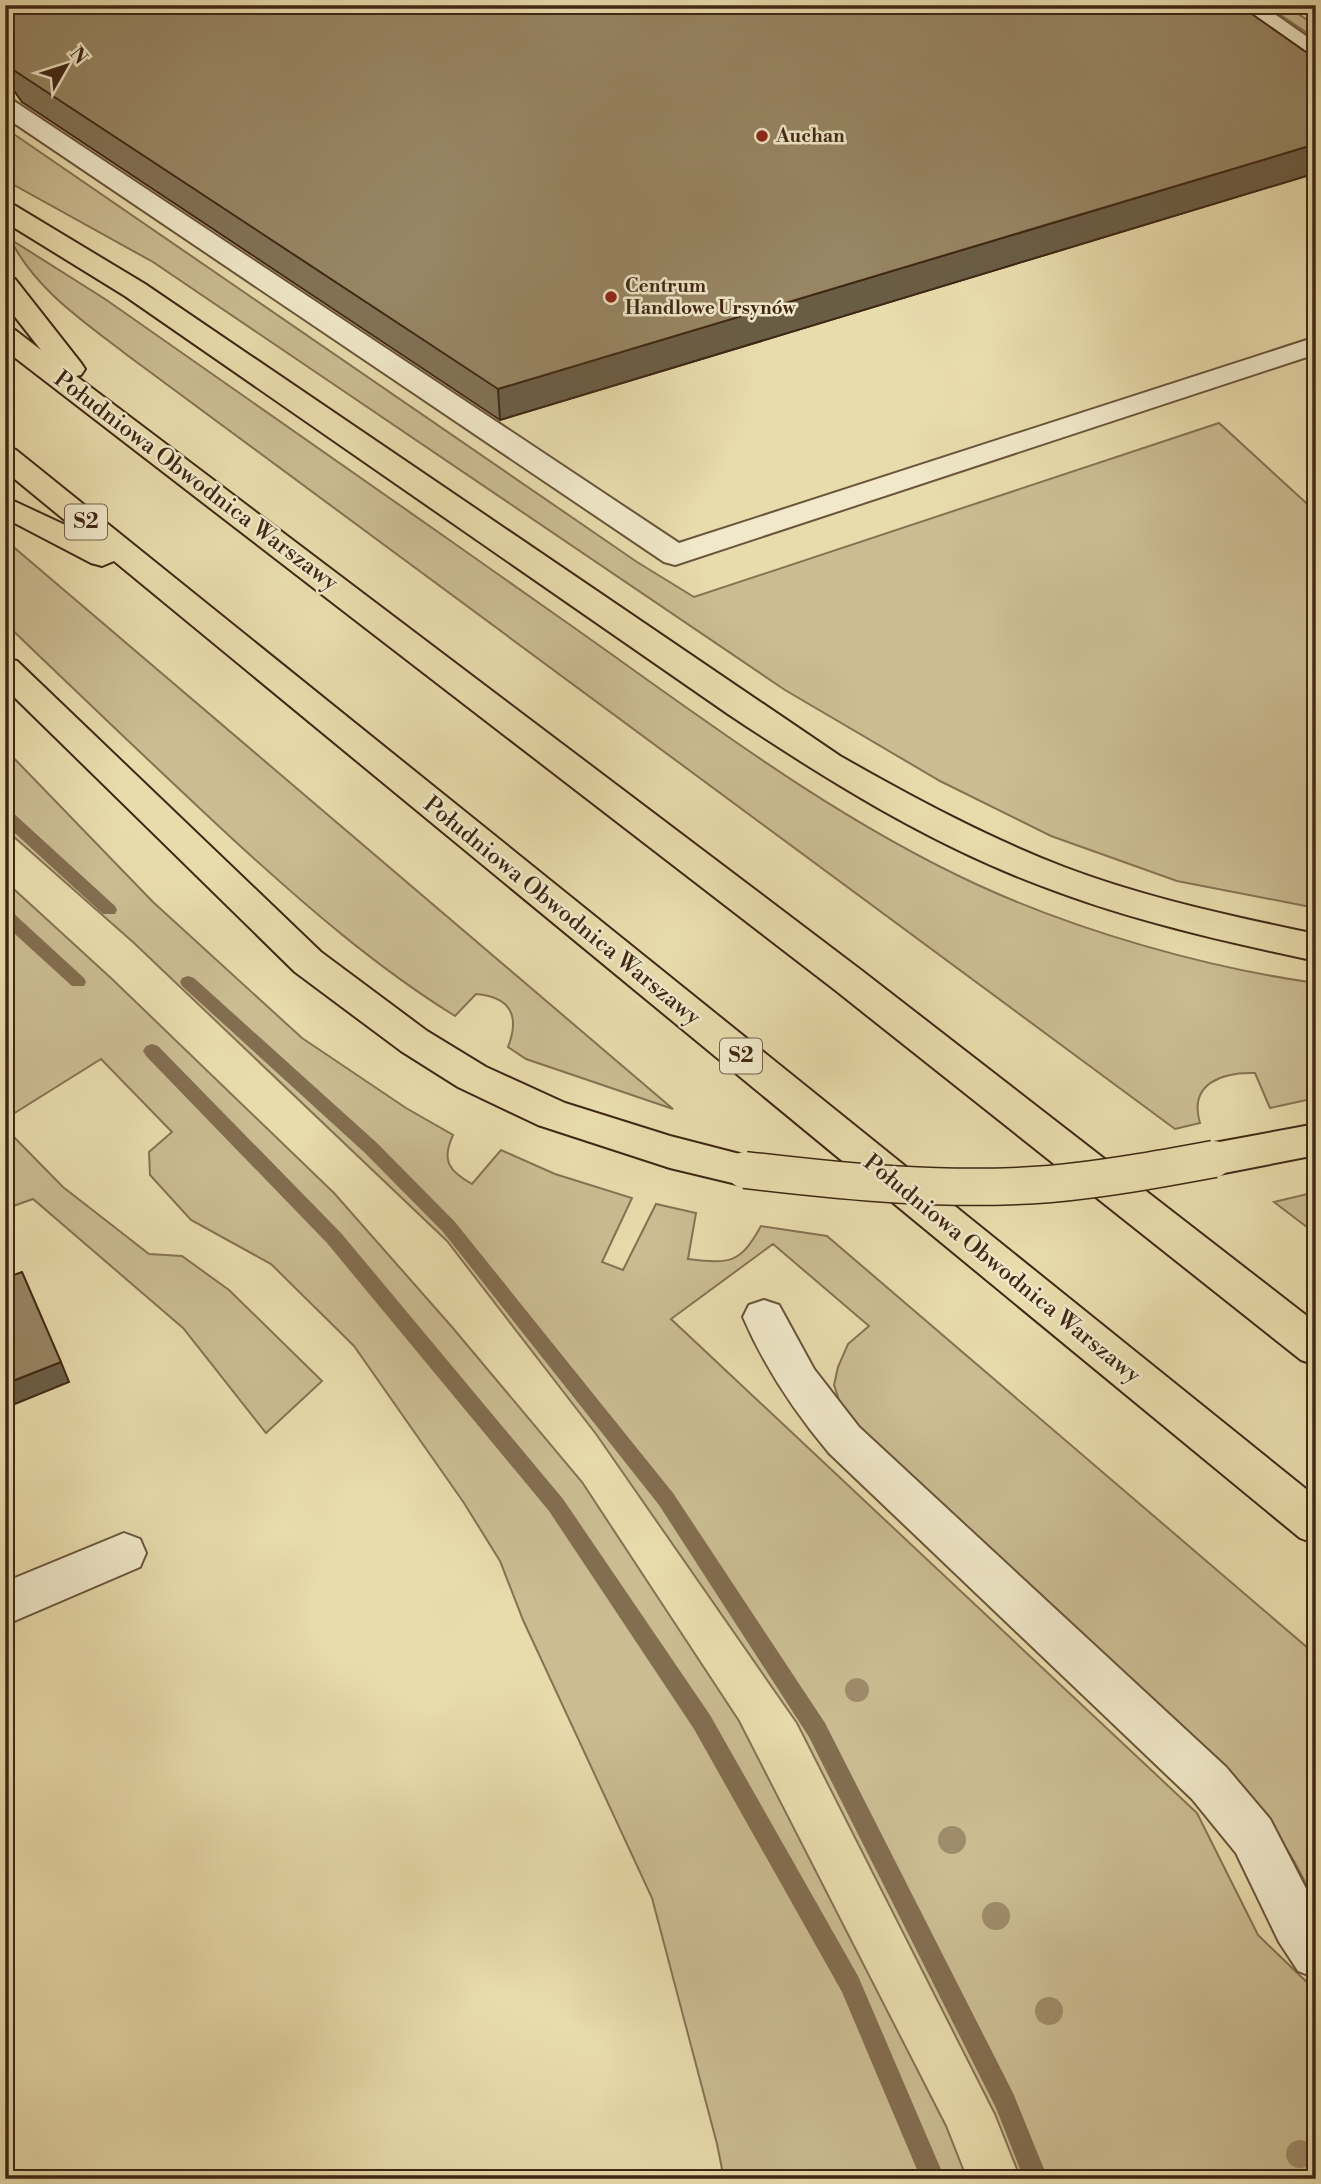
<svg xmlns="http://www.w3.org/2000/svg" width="1321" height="2184" font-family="'Libre Bodoni',serif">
  <rect width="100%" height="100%" fill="#e8dbac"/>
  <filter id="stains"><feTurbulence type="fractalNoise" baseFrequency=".00286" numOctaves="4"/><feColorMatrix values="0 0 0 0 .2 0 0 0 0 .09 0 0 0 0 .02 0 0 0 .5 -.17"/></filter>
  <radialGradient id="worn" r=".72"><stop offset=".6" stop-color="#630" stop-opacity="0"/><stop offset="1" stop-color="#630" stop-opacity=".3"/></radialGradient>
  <path fill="#cbbc92" stroke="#867253" stroke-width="2" d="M1266,5h19l31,21v13z
    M5,128l632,434 57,35 525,-174 97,89v396l-139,-27 -126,-45 -111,-55 -155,-91 -632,-428 -148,-82z
    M10,239l95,60c150,105 301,210 451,316 136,95 270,200 422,270 100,46 229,83 338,98v115l-46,10 -15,-35c-32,-1 -67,10 -55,50l-25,6 -1048,-774c-44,-34 -91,-65 -117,-116z
    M5,540l5,4 663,565 -147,-50 -18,-12c12,-31 3,-50 -32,-53l-21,22c-79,-49 -149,-110 -217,-172 -79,-73 -156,-147 -233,-221z
    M5,749l148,153 149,136 104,70 47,27c-12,26 -4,36 19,49l29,-34 54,24 77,24 -30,64 21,8 33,-66 40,9 -8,46c42,5 52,5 73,-33l66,10 489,419v248l-22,-42 -28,-45 -325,-307 -98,-97 -9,-27 4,-18 10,-23 21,-18 -96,-82 -102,75 526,494 61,122 58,56v36l-5,5 5,5v142h-295l-26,-65 -198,-391 -201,-289 -149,-193 -313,-298 -129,-114z
    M5,881l107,98 222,214 118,134 130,155 157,239 207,405 21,53h-243l-7,-35 -65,-246 -129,-278 -23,-59 -36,-58 -110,-157 -83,-82 -80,-44 -41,-45 -1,-23 23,-20 -71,-73 -96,60z
    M5,1128l58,59 86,67 33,2 47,34 93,91 -56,52 -83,-105 -150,-129 -28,10z
    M1316,1192v42l-42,-32z"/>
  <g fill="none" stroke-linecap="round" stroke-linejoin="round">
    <path fill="#836e50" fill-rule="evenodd" d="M5,810l6,1 104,95 2,4 -2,4h-12l-98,-90z
      M5,909l6,2 73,67 2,4 -2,4h-12l-67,-61z
      M188,976l6,2 183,165 78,79 218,271 152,230 188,370 35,86h-24l-28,-71 -187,-371 -150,-232 -216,-273 -78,-79 -183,-167 -2,-4 2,-4z
      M152,1044l6,2 183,187 222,266 147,216 148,261 87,203h-24l-79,-187 -148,-263 -145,-218 -222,-268 -181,-187 -3,-5 3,-5z"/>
    <g stroke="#6a543a" stroke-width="4">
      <path id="minor" d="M1234,5h28l54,38v18l-9,-2z
        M5,99l9,2 665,442 637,-206v17l-641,211 -11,-3 -659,-445z
        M764,1300l15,5 35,64 45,58 367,340 44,52 46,89v70l-18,-7 -19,-29 -43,-89 -44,-54 -363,-346c-35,-42 -64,-85 -86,-136l6,-12z
        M124,1533l16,6 6,14 -6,14 -135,58v-43z"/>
    </g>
    <g stroke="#402714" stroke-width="4">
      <path id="highway" d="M5,203l9,2 131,79 695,472c72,41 146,81 224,111 82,31 166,49 252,67v27c-94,-20 -187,-41 -277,-76 -111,-42 -212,-105 -311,-171l-603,-418 -120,-74z
        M5,277l10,2 66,84 4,6 -4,6 -5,1 785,594 455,353v42l-15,-5 -466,-370 -830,-640v-22l10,2 26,20 -36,-46z
        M5,447l11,3 1300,1047v47l-16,-6 -1186,-977 -12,5 -11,-3 -86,-45v-21l73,34 -73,-60z
        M5,658l12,3 304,291 106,79 59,36 79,36 105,33 89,23 6,11 -6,11 -14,5 -75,-18 -132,-43 -80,-38 -57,-36 -106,-79 -290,-284z
        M1316,1124v31l-102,20 -14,-5 -6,-11 6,-11 14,-5z"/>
    </g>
    <use href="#minor" fill="#f0e8c9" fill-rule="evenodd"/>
    <use href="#highway" fill="#e8dbac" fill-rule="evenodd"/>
    <g stroke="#402714" stroke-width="39" stroke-linecap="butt">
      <path id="highway-bridge" d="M745,1170c101,12 203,22 305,14 55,-5 110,-15 164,-25"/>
    </g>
    <use href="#highway-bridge" stroke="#e8dbac" stroke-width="36"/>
  </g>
  <g fill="#9f8c6a">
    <circle cx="857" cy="1690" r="12"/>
    <circle cx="952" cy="1840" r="14"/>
    <circle cx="996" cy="1916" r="14"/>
    <circle cx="1049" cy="2011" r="14"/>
    <circle cx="1300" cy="2154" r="14"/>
  </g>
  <path fill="#827255" stroke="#402714" stroke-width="2" d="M5,5l1311,54v114l-816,247 -478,-318 -17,-24z"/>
  <path fill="#6a5d45" stroke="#402714" stroke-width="2" d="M1316,144v29l-816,247 -2,-31z
    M61,1362l8,20 -64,26v-24z"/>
  <path fill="#978563" stroke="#402714" stroke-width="2" d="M5,5h1234l77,54v85l-818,245 -483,-318 -10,-13z
    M22,1272l39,90 -56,22v-106z"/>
  <g fill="#8f2418" stroke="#f0e8c9" stroke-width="2.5">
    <circle cx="762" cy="136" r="7"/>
    <circle cx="611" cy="297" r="7"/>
  </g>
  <g text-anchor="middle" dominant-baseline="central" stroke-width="5" stroke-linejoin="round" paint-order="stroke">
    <g font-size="19" font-weight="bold" fill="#402714" stroke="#f0e8c9" text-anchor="start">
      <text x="776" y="136">Auchan</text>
      <text x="625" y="286">Centrum<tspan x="625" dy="22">Handlowe Ursynów</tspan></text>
    </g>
    <g fill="#f0e8c9" stroke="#75614a" stroke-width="2">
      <rect x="65" y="504.5" width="42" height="35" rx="5"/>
      <rect x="720" y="1038.5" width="42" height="35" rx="5"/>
    </g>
    <g font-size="21" font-weight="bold" fill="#402714">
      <text x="86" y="522">S2</text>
      <text x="741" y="1056">S2</text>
    </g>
    <g font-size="23" fill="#402714" stroke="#f0e8c9">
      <text transform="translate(196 481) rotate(37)">Południowa Obwodnica Warszawy</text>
      <text transform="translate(562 911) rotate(39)">Południowa Obwodnica Warszawy</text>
      <text transform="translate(1002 1269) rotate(39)">Południowa Obwodnica Warszawy</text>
    </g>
  </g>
  <rect width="1321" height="2184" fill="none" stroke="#e8dbac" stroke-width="28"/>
  <rect x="7" y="7" width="1307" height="2170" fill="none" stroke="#402714" stroke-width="3.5"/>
  <rect x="14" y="14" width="1293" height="2156" fill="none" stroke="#402714" stroke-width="2"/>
  <g transform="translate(66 66) rotate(51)" stroke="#f0e8c9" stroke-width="5" paint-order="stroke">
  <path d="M0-5L12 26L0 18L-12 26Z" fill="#402714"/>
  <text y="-10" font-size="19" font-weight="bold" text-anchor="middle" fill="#402714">N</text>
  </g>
  <rect width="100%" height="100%" filter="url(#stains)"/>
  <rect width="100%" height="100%" fill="url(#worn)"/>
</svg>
